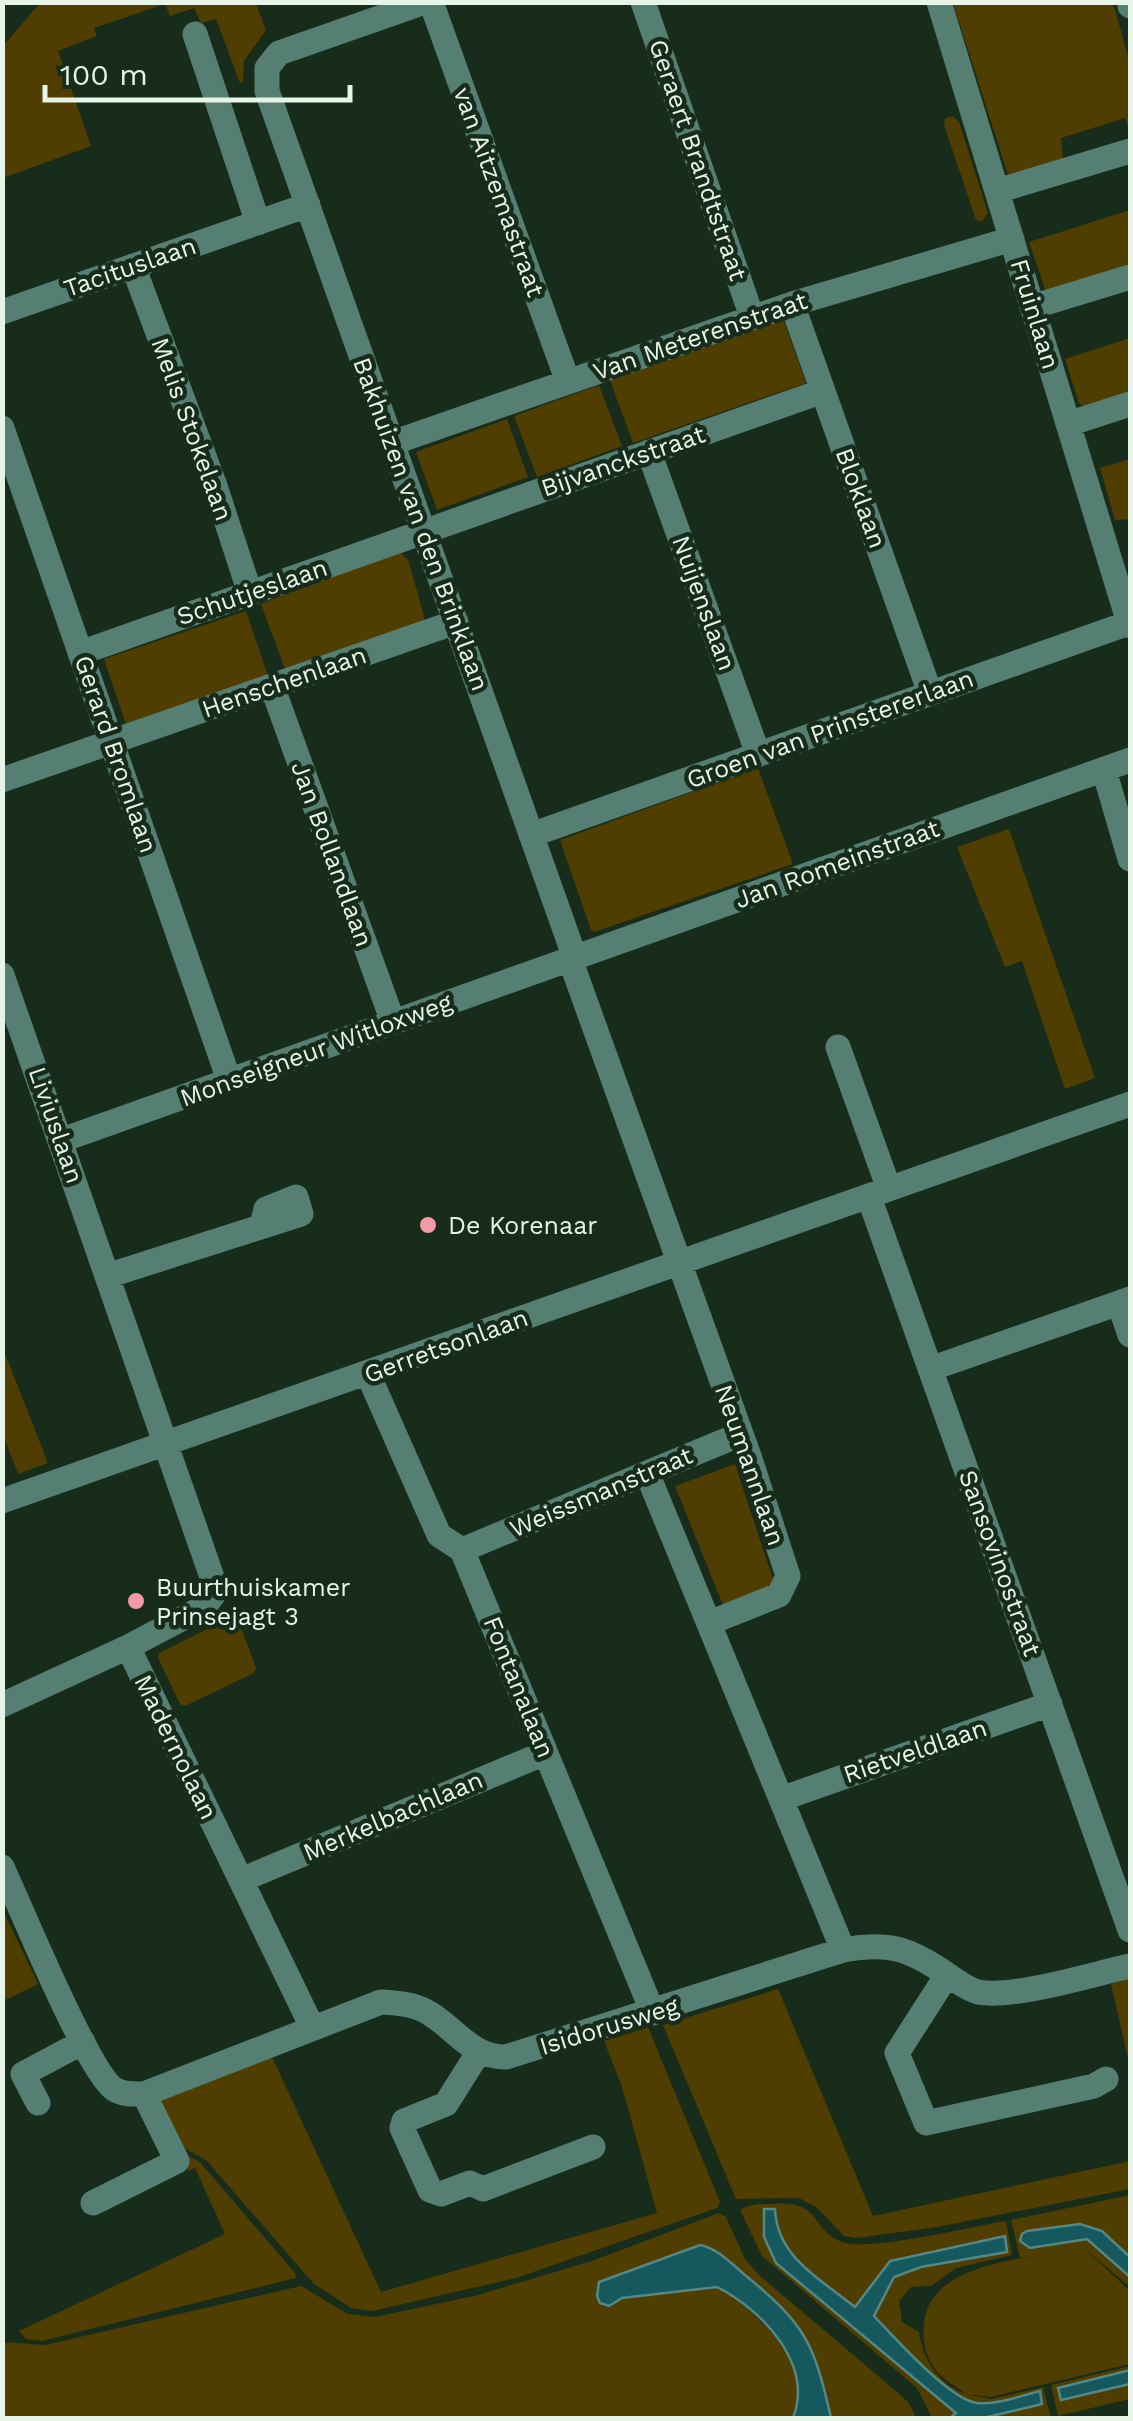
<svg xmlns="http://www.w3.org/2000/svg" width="1133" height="2421" font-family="'Work Sans',sans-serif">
  <rect width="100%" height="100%" fill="#172c1a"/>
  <path fill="#4f3e00" d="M40,3h216l10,27 -22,31 -1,21 -3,1 -24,-64 -15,4 -7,-15 -24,8 -5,-12 -71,24 3,8 -39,15 33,95 -88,32v-132z
    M953,3h160l17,60v68l-5,-13 -64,20 2,22 -54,18z
    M953,116l6,6 29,91 -6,9 -6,-2 -32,-95 1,-7z
    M1130,210v62l-82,26 -19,-56z
    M782,316l24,67 -173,60 -24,-65z
    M1130,338v58l-42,14 -9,-7 -14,-44z
    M599,385l23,61 -85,31 -23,-61z
    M507,419l21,58 -91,33 -21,-58z
    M1130,459v60l-15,1 -15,-52z
    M393,552l9,2 6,6 15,52 1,7 -6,7 -133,43 -24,-65z
    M246,611l23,68 -142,48 -23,-68z
    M758,768l35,96 -199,68 -3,-2 -31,-90z
    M1009,829l86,249 -30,11 -43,-128 -17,6 -48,-120z
    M2,1346l46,117 -30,11 -15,-39z
    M735,1464l40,121 -52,20 -48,-119z
    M231,1617h6l19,51 -2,5 -69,33 -5,-2 -22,-46 1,-5z
    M2,1908l36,76 -35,17h-1z
    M1130,1979v88l-19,-83z
    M778,1989l95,227 257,-55v28l-193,38 -80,11 -13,-2 -28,-29 -17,-9 -63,1 -73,-174z
    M648,2027l72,175 -3,6 -201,70 -144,33 -21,-3 -38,-25 -107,-123 -31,-17 -19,-44 116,-42 109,235 276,-79 -35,-126 -18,-46z
    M180,2153l19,8 96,112 1,5 -254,63 -16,-2 -7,-8 206,-97 -30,-66 -7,3z
    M1130,2195v62l-28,-26 -72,17 57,-9 43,38v10l-46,-39 46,43v73l-139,33 -25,-3 25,5 52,-12 8,31h-68l58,-14 -1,-12c-20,3 -43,13 -63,11 -27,-3 -83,-66 -103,-87l20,-39 27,-10 85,-15 -2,-15 -114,24 -36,46 -66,-55 -12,-28v39l180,151 -6,4h-18l-15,-30 -155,-132 -22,-46c9,-6 19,-6 30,-6 54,-4 38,24 72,38 27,10 131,-16 164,-21l6,34 -56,13 -25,18 -20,1 -12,14 3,21 17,10c5,30 18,50 46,62 -8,-8 -23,-14 -30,-25 -11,-16 -14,-32 -10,-52 12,-57 108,-59 156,-68l-61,9 -9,-38z
    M719,2213l7,4 19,42 14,16 138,117 11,10 8,16h-85c-19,-85 -31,-98 -98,-153l-124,12 -13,12 4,14c25,-5 95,-21 117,-16 10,2 18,12 26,18 33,28 68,66 50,113h-790l-1,-76 43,3 256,-59 47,28 27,3 99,-21 118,-35z
    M1130,2366v4l-71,18 3,12 68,-16v15l-72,17 -7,-31z"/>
  <path fill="#15595e" stroke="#548887" stroke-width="2.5" d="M764,2209h11c2,48 44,69 80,98l35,-46 115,-25 2,16 -86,15 -27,10 -20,39c20,21 76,84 103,87 19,2 44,-7 63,-12l2,13 -59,14h-33l6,-5 -180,-150 -12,-26z
    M1080,2224l22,7 28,26v20l-43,-38 -57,9 -10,-7 2,-7 5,-3z
    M700,2245c17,3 32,19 45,30 61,50 69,68 86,143h-38c21,-54 -31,-108 -76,-131l-95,11 -13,8 -9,-3 -3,-7 2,-14z
    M1130,2370v14l-69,16 -3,-12z"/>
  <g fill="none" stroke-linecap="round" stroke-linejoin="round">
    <path stroke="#567f73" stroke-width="25" d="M425,2l-146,51 -12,15v23l308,867
      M431,2l137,380
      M643,2l109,315
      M939,2l191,624
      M1130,2v4
      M195,34l63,189
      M997,191l133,-40
      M133,266l81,217 36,110
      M792,304l138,389
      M1032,307l98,-30
      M2,312l306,-107
      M1068,424l62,-20
      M2,428l227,652
      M392,443l400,-139 220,-65
      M649,452l109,302
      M80,653l743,-262
      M272,686l121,336
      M1104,770l26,89
      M2,780l454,-158
      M531,835l598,-212
      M570,959l179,497 39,120 -9,19 -70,28
      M2,975l211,605v15l-9,12 -76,40 184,380
      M838,1047l51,142
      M62,1140l1068,-380
      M869,1197l261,733
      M107,1276l194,-62 -5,-17 -30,12 -4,16
      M1119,1303l11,32
      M930,1369l200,-70
      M368,1374l71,161 23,15 191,463
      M647,1473l196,477
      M2,1501l1128,-397
      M462,1550l279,-116
      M2,1705l126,-58
      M781,1799l269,-95
      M2,1867c18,38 86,205 112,222 9,6 19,5 30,5l237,-92c17,1 34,2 48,11 28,17 42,44 77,44l337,-107c45,-8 65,-2 102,23 10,7 22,16 33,19 35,7 115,-18 152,-26
      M241,1880l304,-127
      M947,1975l-50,78 29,70 168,-37 12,-7
      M478,2053l-32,51 -42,17 -2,7 28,62 11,4 29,-11 13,6 110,-42
      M38,2103l-15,-29 60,-32
      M93,2203l84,-42 -33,-67"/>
  </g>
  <g fill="#f39aa8" stroke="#172c1a" stroke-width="4">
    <circle cx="428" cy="1225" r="10"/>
    <circle cx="136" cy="1601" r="10"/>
  </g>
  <g text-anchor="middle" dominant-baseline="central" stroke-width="9" stroke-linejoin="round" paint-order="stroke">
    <g font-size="25" fill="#e7f4e8" stroke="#172c1a">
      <text transform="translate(698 160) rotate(71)">Geraert Brandtstraat</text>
      <text transform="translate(499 192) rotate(70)">van Aitzemastraat</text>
      <text transform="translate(130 267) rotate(-19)">Tacituslaan</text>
      <text transform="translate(1035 314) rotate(73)">Fruinlaan</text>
      <text transform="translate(700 336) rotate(-19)">Van Meterenstraat</text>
      <text transform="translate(192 429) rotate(70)">Melis Stokelaan</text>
      <text transform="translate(623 461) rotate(-19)">Bijvanckstraat</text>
      <text transform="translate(861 498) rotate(70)">Bloklaan</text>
      <text transform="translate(421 524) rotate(70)">Bakhuizen van den Brinklaan</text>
      <text transform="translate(252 592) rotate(-19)">Schutjeslaan</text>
      <text transform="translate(704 603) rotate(70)">Nuijenslaan</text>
      <text transform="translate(284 682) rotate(-19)">Henschenlaan</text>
      <text transform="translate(830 729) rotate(-20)">Groen van Prinstererlaan</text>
      <text transform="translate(116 754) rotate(71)">Gerard Bromlaan</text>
      <text transform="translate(332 854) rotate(70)">Jan Bollandlaan</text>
      <text transform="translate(837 864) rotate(-20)">Jan Romeinstraat</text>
      <text transform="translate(316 1050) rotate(-20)">Monseigneur Witloxweg</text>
      <text transform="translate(56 1125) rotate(71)">Liviuslaan</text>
      <text transform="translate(446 1346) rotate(-20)">Gerretsonlaan</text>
      <text transform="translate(750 1465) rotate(71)">Neumannlaan</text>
      <text transform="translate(601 1492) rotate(-23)">Weissmanstraat</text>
      <text transform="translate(1000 1563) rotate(70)">Sansovinostraat</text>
      <text transform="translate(519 1687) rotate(68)">Fontanalaan</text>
      <text transform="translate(176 1747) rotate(64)">Madernolaan</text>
      <text transform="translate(915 1751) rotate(-19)">Rietveldlaan</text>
      <text transform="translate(393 1816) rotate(-23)">Merkelbachlaan</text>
      <text transform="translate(609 2026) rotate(-17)">Isidorusweg</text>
    </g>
    <g font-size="25" fill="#e7f4e8" stroke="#172c1a" text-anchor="start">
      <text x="448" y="1225">De Korenaar</text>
      <text x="156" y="1587">Buurthuiskamer<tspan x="156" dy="29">Prinsejagt 3</tspan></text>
    </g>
  </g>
  <rect width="1133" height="2421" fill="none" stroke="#e7f4e8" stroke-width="10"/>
  <path d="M45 85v15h305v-15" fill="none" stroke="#e7f4e8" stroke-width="5"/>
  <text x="60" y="85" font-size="30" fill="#e7f4e8" stroke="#172c1a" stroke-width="8" paint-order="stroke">100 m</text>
</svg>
